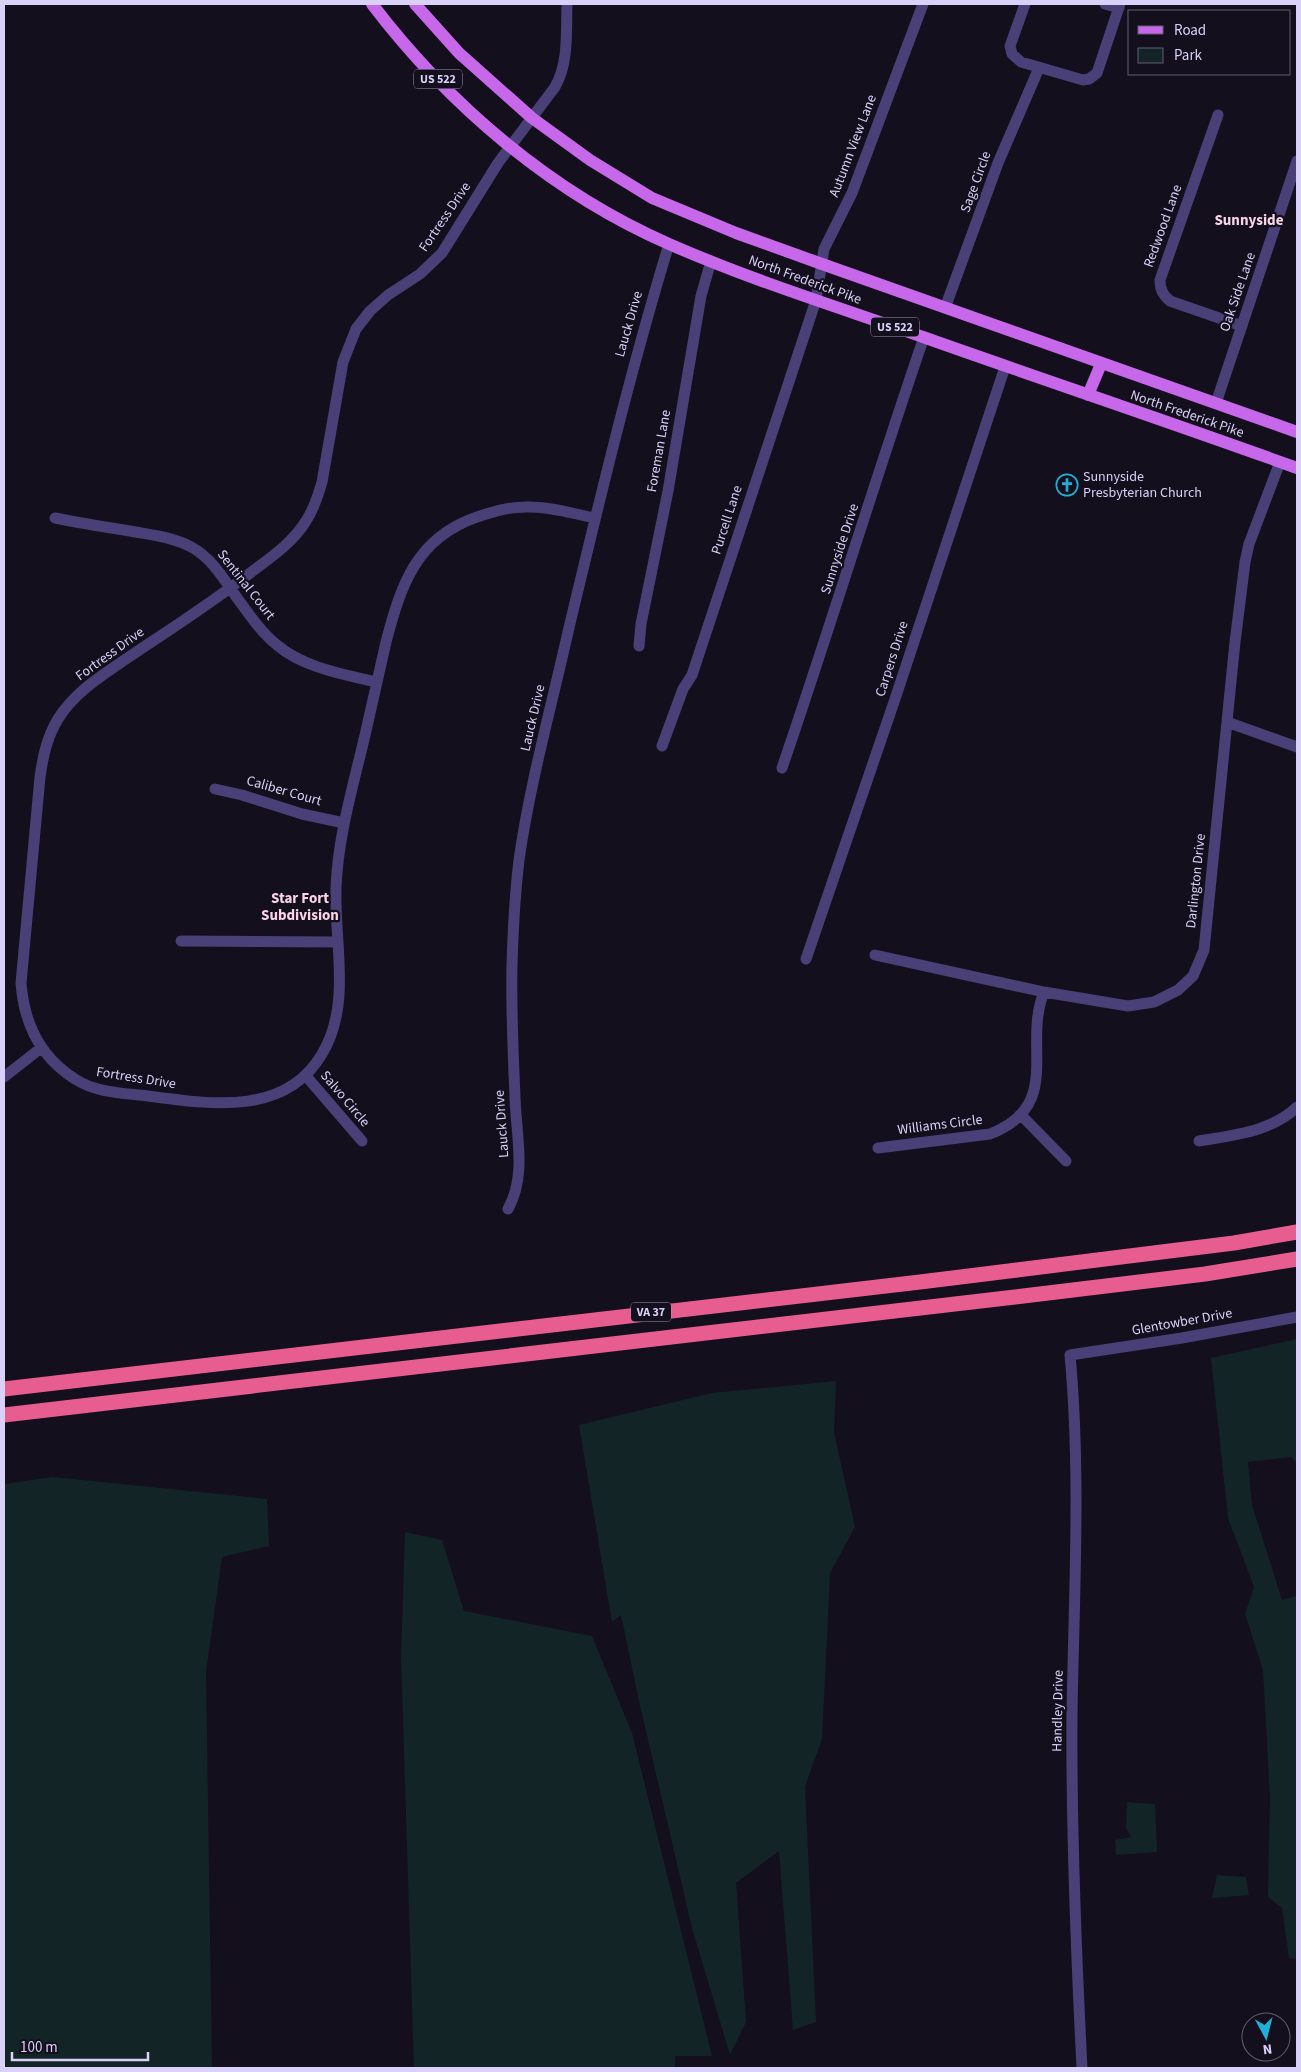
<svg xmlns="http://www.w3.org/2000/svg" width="1301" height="2072" font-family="'Source Sans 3',sans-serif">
  <rect width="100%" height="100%" fill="#130f1d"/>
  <path fill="#132426" d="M1297,1339v124l-6,-6 -43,5 4,43 30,95 15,-4v363l-8,-1 -7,-50 -14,-11 2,-99 -7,-128 -18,-56 9,-27 -26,-69 -17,-160z
    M836,1381l-2,51 21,95 -25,46 -8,166 -17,48 11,235 -23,8 -14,-179 -43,32 10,139 -16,33 -38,-127 -53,-227 -18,-86 -9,7 -33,-197 133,-32z
    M53,1477l214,22 2,47 -47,11 -16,115 6,396h-208v-584z
    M405,1532l37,8 22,71 128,25 40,97 80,323h-37v12h-261l-13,-411z
    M1127,1802l28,2 2,48 -41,3 -1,-15 16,-3 -5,-9z
    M1217,1875l29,2 3,18 -37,3z"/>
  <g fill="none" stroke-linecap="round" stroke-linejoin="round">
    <path stroke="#484076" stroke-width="11" d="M567,4c-1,27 2,59 -12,83l-57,76 -56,90 -22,21 -32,21 -18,16 -14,18 -13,33 -21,120c-4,14 -8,27 -16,39 -13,21 -33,35 -52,49 -41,32 -85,60 -128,89 -25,17 -52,34 -68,60 -11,18 -15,37 -18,58l-19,206c3,40 19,74 54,96 21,14 49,14 73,17 61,8 137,21 174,-42 30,-50 12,-111 14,-166 2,-56 20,-111 32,-166 6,-27 12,-53 18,-80 15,-57 30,-104 91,-125 18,-6 35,-11 54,-10 21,0 43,7 64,11
      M1025,4l-15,42 2,8 9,8 62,18 6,-1 8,-6 23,-69
      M1105,4l14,4
      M1218,115l-58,165c0,10 3,15 10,21l72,25
      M945,308l53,-145 41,-95
      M1216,403l81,-242
      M55,518c25,5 50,9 75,13 21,4 44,6 63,17 21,12 33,35 47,54 11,15 22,31 37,43 27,23 66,29 99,37
      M639,646l2,-22 27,-133 33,-195 10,-35
      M1227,722l70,25
      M662,746l21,-57 9,-14 124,-375 8,-51 28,-56 71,-189
      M782,768c49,-143 93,-288 142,-431
      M215,789l27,6 60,19 42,9
      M181,941l157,1
      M875,955l169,37 84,14 26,-4 24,-12 15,-14 11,-26 31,-308 10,-80 4,-18 31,-82
      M806,959l88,-257 111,-335
      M306,1076l56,65
      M4,1077l37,-29
      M1021,1115l45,46
      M1199,1141c34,-6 72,-9 98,-34
      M878,1148l112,-14c74,-29 32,-88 54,-142
      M508,1209c19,-34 8,-74 7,-112 -2,-44 -4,-89 -3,-133 1,-35 3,-70 7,-104 11,-77 32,-152 49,-228 31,-130 62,-260 101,-388
      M1082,2068c-6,-118 -11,-236 -10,-355 2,-119 9,-239 -2,-358l112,-17 115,-21"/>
    <path stroke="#c767e9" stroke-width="12" d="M372,4c77,101 180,189 297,240 82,36 169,63 254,93 124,44 250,86 374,131
      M415,4l44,49 73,65 58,42 62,38 84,35 86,31 475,168
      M1088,395l13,-31"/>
    <path stroke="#e85d90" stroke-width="15" d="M4,1389l916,-107 314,-39 63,-11
      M4,1415l1011,-118 190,-23 92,-15"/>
  </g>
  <defs>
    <g id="church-ring" transform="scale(1.125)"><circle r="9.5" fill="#130f1d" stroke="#1fb0d7" stroke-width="1.5"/><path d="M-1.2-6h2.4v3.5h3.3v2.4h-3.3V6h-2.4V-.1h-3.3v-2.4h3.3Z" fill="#1fb0d7"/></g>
  </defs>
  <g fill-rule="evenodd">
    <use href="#church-ring" x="1067" y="485"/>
  </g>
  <g text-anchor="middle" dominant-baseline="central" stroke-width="4.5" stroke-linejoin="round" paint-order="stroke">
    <g fill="#130f1d" stroke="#9e97b6" stroke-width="1">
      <rect x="414" y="69.5" width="48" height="19" rx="4"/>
      <rect x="871" y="317.5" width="48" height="19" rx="4"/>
      <rect x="631" y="1302.5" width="40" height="19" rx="4"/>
    </g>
    <g font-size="12" font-weight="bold" fill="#dad1f8">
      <text x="438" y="79">US 522</text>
      <text x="895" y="327">US 522</text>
      <text x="651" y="1312">VA 37</text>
    </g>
    <g font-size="14" fill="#dad1f8" stroke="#130f1d">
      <text transform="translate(853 146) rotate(-69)">Autumn View Lane</text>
      <text transform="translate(976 182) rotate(-70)">Sage Circle</text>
      <text transform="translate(445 217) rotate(-56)">Fortress Drive</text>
      <text transform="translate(1163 226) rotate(-70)">Redwood Lane</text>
      <text transform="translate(805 280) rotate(20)">North Frederick Pike</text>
      <text transform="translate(1238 292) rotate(-71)">Oak Side Lane</text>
      <text transform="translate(629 324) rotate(-74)">Lauck Drive</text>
      <text transform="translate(1187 414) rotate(19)">North Frederick Pike</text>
      <text transform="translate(659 451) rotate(-80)">Foreman Lane</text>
      <text transform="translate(727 520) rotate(-72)">Purcell Lane</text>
      <text transform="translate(840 549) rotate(-72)">Sunnyside Drive</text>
      <text transform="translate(246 585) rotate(52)">Sentinal Court</text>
      <text transform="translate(110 654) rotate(-36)">Fortress Drive</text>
      <text transform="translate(892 659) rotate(-72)">Carpers Drive</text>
      <text transform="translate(533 718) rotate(-77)">Lauck Drive</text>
      <text transform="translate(284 791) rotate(16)">Caliber Court</text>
      <text transform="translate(1196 881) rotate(-84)">Darlington Drive</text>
      <text transform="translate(136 1078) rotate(9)">Fortress Drive</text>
      <text transform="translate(345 1099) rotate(50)">Salvo Circle</text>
      <text transform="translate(502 1124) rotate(-94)">Lauck Drive</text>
      <text transform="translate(940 1125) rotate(-7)">Williams Circle</text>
      <text transform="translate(1182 1322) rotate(-10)">Glentowber Drive</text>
      <text transform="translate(1058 1711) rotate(-89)">Handley Drive</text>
    </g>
    <g font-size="14" fill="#dad1f8" stroke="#130f1d" text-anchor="start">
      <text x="1083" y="477">Sunnyside<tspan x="1083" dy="16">Presbyterian Church</tspan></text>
    </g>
    <g font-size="15" font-weight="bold" fill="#f9d3e7" stroke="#130f1d">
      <text x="1249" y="220">Sunnyside</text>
      <text x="300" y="898">Star Fort<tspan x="300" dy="17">Subdivision</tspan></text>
    </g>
  </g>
  <rect width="1301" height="2072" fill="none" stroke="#dad1f8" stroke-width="10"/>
  <rect x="1128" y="10" width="162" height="65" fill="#130f1d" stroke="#635d75"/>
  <rect x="1138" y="26" width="25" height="8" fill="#c767e9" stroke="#635d75"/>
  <text x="1174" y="35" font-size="15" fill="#dad1f8">Road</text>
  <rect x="1138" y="48" width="25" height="15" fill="#132426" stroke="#635d75"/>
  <text x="1174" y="60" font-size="15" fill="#dad1f8">Park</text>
  <g transform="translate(1266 2037) rotate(173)"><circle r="24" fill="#130f1d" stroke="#635d75"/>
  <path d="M0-4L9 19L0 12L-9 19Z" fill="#1fb0d7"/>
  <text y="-8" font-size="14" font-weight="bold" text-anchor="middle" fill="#dad1f8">N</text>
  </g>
  <path d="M12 2052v8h136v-8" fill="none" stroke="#dad1f8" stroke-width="2.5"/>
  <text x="20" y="2052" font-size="15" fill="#dad1f8" stroke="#130f1d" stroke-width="4" paint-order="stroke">100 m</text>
</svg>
